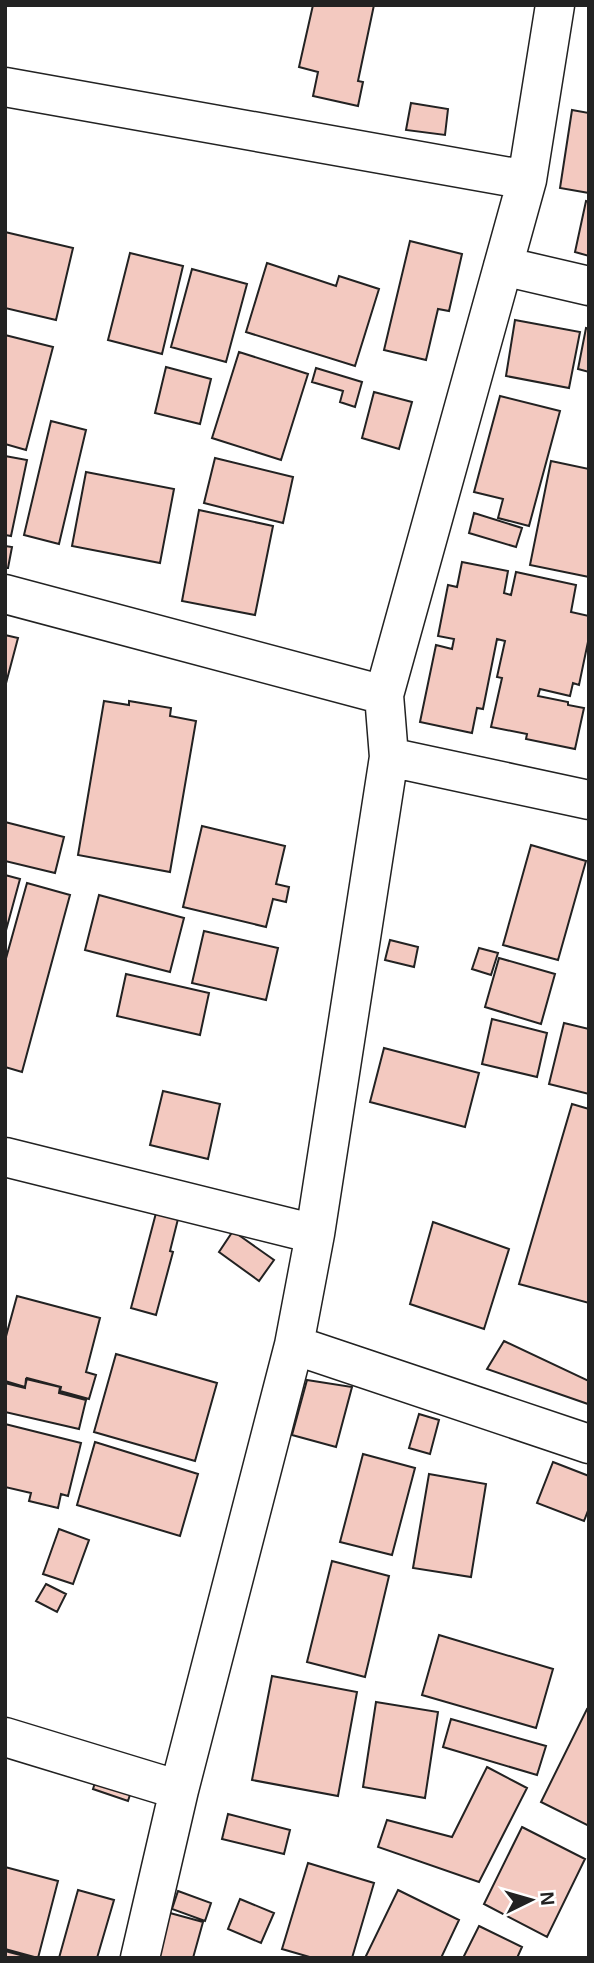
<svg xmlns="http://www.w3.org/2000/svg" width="594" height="1963" font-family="Arial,sans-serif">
  <rect width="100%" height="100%" fill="#fff"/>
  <path fill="#f3c9c0" stroke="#222" stroke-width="2" d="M313,5h61l-16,76 5,1 -5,24 -45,-10 5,-24 -19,-5z
    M411,103l37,6 -3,26 -39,-5z
    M572,110l17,3v80l-29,-5z
    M586,201l3,1v54l-14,-4z
    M5,232l68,16 -17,72 -51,-12z
    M410,241l52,13 -13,57 -11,-2 -12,51 -42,-10z
    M130,253l53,13 -21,88 -54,-14z
    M267,263l69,23 3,-10 40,13 -24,77 -109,-34z
    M192,269l55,15 -21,78 -55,-15z
    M515,320l65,12 -11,56 -63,-12z
    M586,328l3,1v43l-11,-3z
    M5,335l48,12 -27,103 -21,-6z
    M239,352l69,22 -27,86 -69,-22z
    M166,367l45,12 -11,45 -45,-11z
    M316,368l46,14 -7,25 -15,-5 3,-11 -31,-9z
    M374,392l38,10 -13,47 -37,-11z
    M500,396l60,15 -31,115 -31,-8 5,-19 -29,-7z
    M51,421l35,9 -27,114 -35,-9z
    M5,456l22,4 -16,76 -6,-1z
    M215,458l78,19 -10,46 -79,-20z
    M551,461l38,8v108l-59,-12z
    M86,472l88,17 -14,74 -88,-17z
    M199,510l74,16 -18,89 -73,-14z
    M474,513l48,15 -6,19 -47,-14z
    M5,546l7,1 -4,21h-3z
    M462,562l46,9 -4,22 7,2 5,-23 60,13 -5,27 18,4v21l-10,48 -6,-2 -3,13 -30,-7 -2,7 30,6v3l16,3 -9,41 -49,-10 1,-5 -36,-7 11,-49 -5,-1 8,-36 -8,-2 -14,70 -6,-1 -5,25 -52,-11 16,-77 16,4 2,-10 -16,-3 10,-51 9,2z
    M5,635l13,3 -13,49z
    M104,701l25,4v-4l42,7 -1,8 26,5 -26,151 -92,-17z
    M5,822l59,15 -9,36 -50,-12z
    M202,826l83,20 -9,38 13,3 -3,15 -13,-3 -7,28 -83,-20z
    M531,845l55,16 -28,99 -55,-15z
    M5,875l15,4 -15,55z
    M27,883l43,12 -48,177 -17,-5v-105z
    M99,895l85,23 -14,54 -85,-22z
    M204,931l74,17 -12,52 -74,-17z
    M390,940l28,7 -4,20 -29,-7z
    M479,948l19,5 -7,22 -19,-6z
    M499,958l56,16 -14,50 -56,-17z
    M126,974l83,19 -9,42 -83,-19z
    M492,1019l55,14 -10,44 -55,-13z
    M564,1023l25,6v65l-40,-10z
    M384,1048l95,25 -14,54 -95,-25z
    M163,1091l57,13 -12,55 -58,-14z
    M572,1104l17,5v194l-70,-19z
    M156,1213l22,6 -8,32 3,1 -17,63 -25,-7z
    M433,1222l76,27 -25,80 -74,-25z
    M233,1231l41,29 -15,21 -40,-29z
    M17,1296l83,22 -14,54 10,3 -7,24 -29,-8 1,-4 -34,-9 -2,9 -20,-6v-41z
    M504,1341l85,40 -1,23 -101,-35z
    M116,1354l101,29 -22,78 -101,-29z
    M26,1379l34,8 -1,6 27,7 -7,29 -74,-17v-29l20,5z
    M307,1380l45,7 -16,60 -44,-12z
    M419,1414l20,6 -9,34 -21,-6z
    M5,1424l76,19 -13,53 -7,-2 -3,14 -29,-7 2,-8 -26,-6z
    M95,1442l103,32 -18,62 -103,-31z
    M363,1454l52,14 -23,87 -52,-13z
    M553,1462l36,14v32l-5,13 -47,-18z
    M429,1474l57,10 -15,93 -58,-9z
    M59,1529l30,11 -16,44 -30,-10z
    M332,1561l57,15 -24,101 -58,-15z
    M46,1584l20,10 -9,18 -21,-11z
    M439,1635l114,34 -17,59 -114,-33z
    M272,1676l85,16 -19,104 -86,-16z
    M376,1702l62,10 -13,86 -62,-11z
    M587,1709l2,1v116l-48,-24z
    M451,1719l95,27 -9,29 -94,-28z
    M100,1767l35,12 -7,22 -35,-12z
    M487,1767l40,21 -48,94 -101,-35 9,-27 65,17z
    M228,1814l62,16 -6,24 -62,-15z
    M522,1827l63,32 -38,78 -63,-33z
    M308,1863l66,20 -22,75h-39l-31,-9z
    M5,1867l53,14 -20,77 -33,-9z
    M78,1890l36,10 -17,58h-38z
    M398,1890l61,30 -18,38h-76z
    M178,1891l33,12 -6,18 -33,-12z
    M240,1899l34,14 -13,30 -33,-14z
    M170,1913l33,9 -10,36h-36z
    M479,1926l43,21 -5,11h-54z
    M5,1951l27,7h-27z"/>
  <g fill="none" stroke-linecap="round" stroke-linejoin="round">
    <g stroke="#222" stroke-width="41">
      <path id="minor" d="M5,87l522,93
        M503,266l86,20
        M5,594l379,101
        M389,757l200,43
        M5,1157l310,77
        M294,1345l295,99
        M5,1737l174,53
        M140,1958l39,-168 115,-445 21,-111 74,-477 -5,-62 143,-515 28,-175"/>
    </g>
    <use href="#minor" stroke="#fff" stroke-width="38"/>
  </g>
  <rect width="594" height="1963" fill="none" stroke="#222222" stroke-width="14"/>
  <g transform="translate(531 1900) rotate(85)" stroke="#ffffff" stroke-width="5" paint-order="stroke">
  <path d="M0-5L12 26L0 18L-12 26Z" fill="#222222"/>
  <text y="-10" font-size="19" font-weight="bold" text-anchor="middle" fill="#222222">N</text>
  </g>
</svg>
